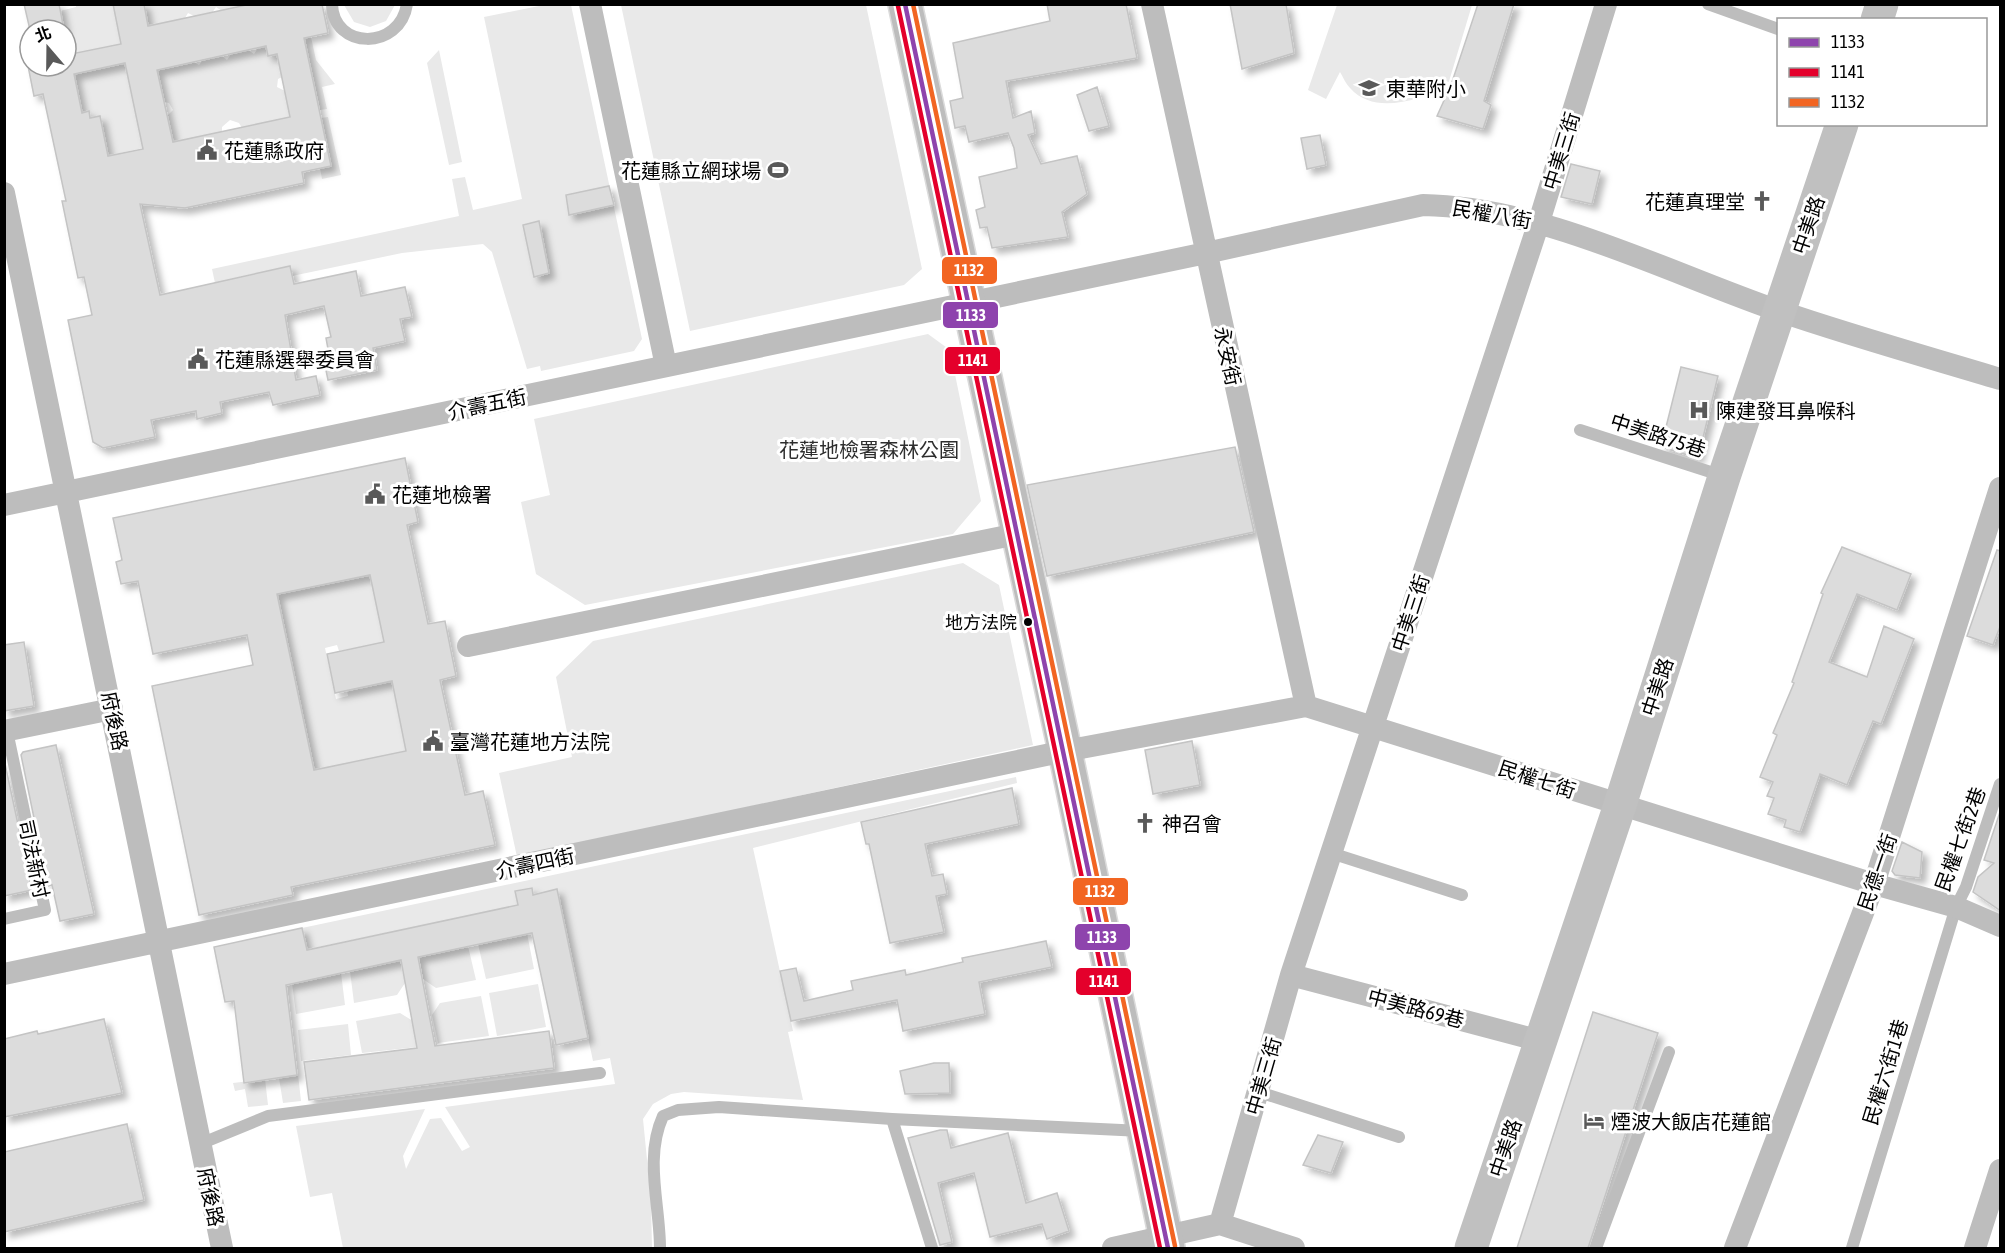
<svg xmlns="http://www.w3.org/2000/svg" width="2005" height="1253" font-family="'Asap Condensed','Noto Sans TC',sans-serif">
  <defs>
    <filter id="shadow"><feDropShadow dx="5.5" dy="5.5" stdDeviation="3" flood-color="#0004"/></filter>
  </defs>
  <rect width="100%" height="100%" fill="#fff"/>
  <path fill="#e9e9e9" d="M76,5h37l8,39 -52,11 -9,-44 16,-4z
    M144,5h95v2l-17,4 -6,-4 -4,6 -18,3 -6,-3 -3,5 -37,8z
    M344,5l51,-1v1l-9,16 -16,6 -16,-5z
    M544,5h27l71,334 -8,12 -93,20 -1,-5 -13,3 -35,-117 -9,-8 -81,9 -110,23 -2,-10 -55,12 1,7 -21,-2 -3,-14 247,-53 -7,-37 13,-2 8,33 49,-11 -38,-182z
    M621,5h245l56,264 -18,16 -214,46z
    M1337,5h135l-25,83c-29,11 -72,28 -97,0 -4,-4 -7,-11 -10,-16l-14,27 -18,-9z
    M311,37l5,23 19,24 -13,3 5,22 -7,1 -16,-72z
    M266,46l2,10 9,-2 5,23 -4,2 -1,8 8,4 5,26 -48,11 -3,-5 -9,-3 -8,7v5l-49,10 -6,-26 6,-6 -4,-7 -5,-1 -7,-32 37,-8 5,3 4,-5 19,-4 5,4 4,-6 17,-4 6,4 4,-6z
    M439,50l23,112 -13,3 -22,-102z
    M125,63l18,85 -46,10 -8,-47 -7,2 -8,-39z
    M328,117l13,58 -19,4 -2,-11 11,-3 -10,-47z
    M928,334l22,16 31,151 -28,33 -368,71 -49,-31 -15,-72 29,-7 -16,-76z
    M963,563l36,22 34,160 -516,112 -18,-84 73,-16 -16,-80 37,-36z
    M370,575l14,67 -45,9 -2,-6 -12,3 11,51 12,-3 -1,-6 45,-9 14,70 -92,19 -37,-176z
    M1016,777l1,6 -264,65 40,183 -5,1 15,68 -119,-8 -13,2 -18,10 -10,15 8,81 1,48h-309l-11,-55 -22,4 -14,-71 129,-17 -22,47 3,13 24,-50 11,-1 21,33 8,-4 -25,-40 170,-23 -5,-26 -17,3 -36,-171 -23,12 -2,-14 -17,3 3,14 -209,44 4,22h-2l-9,-43z
    M527,933l7,36 -48,10 -8,-35z
    M468,946l8,34 -40,8 -13,-9 -4,-22z
    M400,960l5,23 -8,12 -43,8 -4,-32z
    M341,973l4,32 -49,9 -4,-31z
    M538,984l8,43 -49,9 -8,-43z
    M481,996l8,40 -51,7 -6,-28 8,-12z
    M400,1013l13,8 4,26 -55,6 -6,-32z
    M348,1024l3,31 -50,6 -3,-31z
    M298,1074l3,27 -18,2 -4,-25z
    M265,1079l3,26 -20,2 -3,-18 -10,2 -2,-8z"/>
  <path fill="#dcdcdc" stroke="#c4c4c4" stroke-width="1.5" fill-rule="evenodd" filter="url(#shadow)" d="M24,4h35l5,26h-34z
    M113,4h31l4,22 103,-22h71l6,29 -24,5 27,128 -29,6 2,11 -119,25 -45,-4 20,91 130,-29 4,18 62,-13 5,25 44,-9 7,30 -12,2 5,22 -32,7 4,22 -49,10 -6,-29 6,-2 -2,-11 5,-1 -7,-31 -39,9 11,65 20,-4 4,19 -47,10 -4,-13 -49,10 2,11 -25,6 -1,-8 -45,9 4,17 -52,11 -10,-6 -25,-122 24,-5 -8,-38 -6,1 -16,-77h4l-23,-107 -9,2 -6,-30h38v-11l55,-11zM266,46l2,10 9,-2 13,63 -117,25 -16,-72zM125,63l18,86 -35,7 -8,-40 -10,2 -1,-7 -7,2 -8,-39z
    M1047,4h79l11,54 -131,23 7,37 18,-7 4,22 -7,2 13,29 36,-8 10,38 -25,18 6,25 -76,11 -5,-21 -7,1 -4,-18 9,-3 -6,-30 38,-9 -3,-20 -6,-15 -39,9 -4,-16 -10,2 -5,-27 13,-3 -10,-55 97,-22z
    M1230,4h56l8,49 -52,16z
    M1478,4h36l-30,97 7,4 -8,24 -46,-13 14,-31z
    M1097,87l12,39 -20,5 -12,-36z
    M1320,135l6,30 -19,4 -6,-31z
    M1571,164l29,7 -8,33 -31,-7z
    M609,186l5,19 -45,10 -3,-20z
    M539,221l10,52 -15,4 -11,-52z
    M1681,367l37,9 -20,82 -37,-11z
    M1235,447l19,85 -207,44 -20,-91z
    M405,458l13,64 -11,3 21,99 17,-3 11,55 -16,4 25,115 18,-4 12,54 -204,42 2,8 -94,20 -47,-229 101,-21 -6,-30 -94,19 -15,-73 -17,3 -5,-22 6,-2 -9,-42zM370,575l14,67 -57,12 8,39 57,-12 14,70 -92,19 -37,-176z
    M1842,547l69,27 -14,36 -40,-16 -28,68 38,15 17,-51 30,13 -33,85 -8,-3 -26,64 -27,-11 -20,58 -16,-5 2,-7 -18,-6 6,-16 -7,-2 6,-14 -13,-5 17,-42 -4,-2 21,-50 -2,-1 31,-88 -2,-1z
    M1997,550l4,1v73l-8,21 -26,-9z
    M24,642l10,64 -30,5v-66z
    M1192,741l8,44 -47,9 -8,-44z
    M56,745l38,169 -34,7 -8,-36 -4,1 -27,-131 2,-3z
    M4,759l28,131 -28,6z
    M1012,788l7,36 -94,20 7,32 11,-2 4,20 -11,2 8,36 -54,11 -21,-99h-3l-5,-22z
    M2001,809v102l-28,-19 5,-15 16,-14 -10,-3z
    M1902,842l20,10 -2,26 -25,-3 -3,-4z
    M532,888l1,7 24,-6 31,149 -32,7 -24,-112 -114,24 17,89 114,-15 5,37 -245,32 -5,-38 113,-14 -16,-88 -115,25 11,90 -53,8 -10,-82 -9,1 -11,-55 88,-19 5,22 211,-45 -3,-14z
    M1046,941l6,26 -73,15 6,32 -82,17 -6,-31 -106,21 -11,-50 16,-3 8,33 49,-11 -2,-9 54,-11 1,5 57,-13 -1,-4z
    M1593,1012l65,21 -63,194 -7,21h-71z
    M104,1019l18,74 -118,24v-78l33,-8 1,3z
    M934,1063h15l1,30 -45,1 -5,-23z
    M127,1124l17,76 -140,32v-80z
    M940,1130h7l4,18 57,-15 18,70 31,-10 12,38 -22,8 -5,-15 -52,13 -16,-64 -36,10 14,59 -12,3 -32,-107z
    M1318,1135l25,7 -12,31 -28,-8z"/>
  <g fill="none" stroke-linecap="round" stroke-linejoin="round">
    <g stroke="#dbdbdb" stroke-width="36">
      <path id="primary" d="M905,4l160,747 103,497"/>
    </g>
    <path stroke="#bdbdbd" stroke-width="12" d="M332,4c1,46 68,47 75,0
      M1708,4l70,25
      M1580,430l143,46
      M1331,853l131,42
      M4,919l41,-9 -38,-179
      M1259,1092l140,45
      M892,1119l40,129
      M200,1144l68,-28 332,-43
      M660,1248c0,-43 -16,-90 3,-132l15,-6 41,-3 173,12 250,12
      M1596,1248l73,-196
      M1852,1248l104,-341 10,-20 34,-103"/>
    <path stroke="#bdbdbd" stroke-width="22" d="M590,4l76,362
      M1152,4l154,702
      M4,193l218,1055
      M4,505l1202,-252 217,-48c120,2 243,67 356,106 73,25 148,46 221,68
      M468,646l549,-112
      M4,731l108,-22
      M4,974l1061,-223 241,-45 568,178 82,23 44,19
      M1291,975l250,66
      M1220,1224l71,-249 248,-753 67,-218
      M1113,1248l107,-24 74,24
      M1735,1248l139,-364 126,-396
      M1975,1248l25,-78"/>
    <path stroke="#c0c0c0" stroke-width="33" d="M1877,20l5,-16
      M1471,1248l149,-443 104,-328 118,-353"/>
    <use href="#primary" stroke="#bdbdbd" stroke-width="33"/>
    <g stroke="#fff" stroke-width="9">
      <path id="bus-1" d="M905,4l263,1244"/>
    </g>
    <g stroke="#fff" stroke-width="9">
      <path id="bus-2" d="M898,6l262,1242"/>
    </g>
    <g stroke="#fff" stroke-width="9">
      <path id="bus-3" d="M913,4l262,1242"/>
    </g>
    <use href="#bus-1" stroke="#8e44ad" stroke-width="4.5"/>
    <use href="#bus-2" stroke="#e4002b" stroke-width="4.5"/>
    <use href="#bus-3" stroke="#f26522" stroke-width="4.5"/>
  </g>
  <defs>
    <g id="school-bare" transform="scale(1.62)"><path d="M0-5L7-2L0 1L-7-2ZM-4 1L0 2.5L4 1V4Q0 6-4 4Z" fill="#595959" stroke="#fff" stroke-width="2.5" paint-order="stroke"/></g>
    <g id="civic-bare" transform="scale(1.62)"><path d="M-.6-6.5H3V-4.5H.6V-3L4-1V1h2V6H-6V1h2V-1L-.6-3ZM-1.2 2.5V6h2.4V2.5Z" fill="#595959" stroke="#fff" stroke-width="2.5" paint-order="stroke"/></g>
    <g id="stadium-bare" transform="scale(1.62)"><path d="M0-5a6.5 5 0 1 0 0 10a6.5 5 0 1 0 0-10ZM-3.5-1.8h7v3.6h-7Z" fill="#595959" stroke="#fff" stroke-width="2.5" paint-order="stroke"/></g>
    <g id="church-bare" transform="scale(1.62)"><path d="M-1.2-6h2.4v3.5h3.3v2.4h-3.3V6h-2.4V-.1h-3.3v-2.4h3.3Z" fill="#595959" stroke="#fff" stroke-width="2.5" paint-order="stroke"/></g>
    <g id="hospital-bare" transform="scale(1.62)"><path d="M-5-5h3v3.5h4V-5h3V5h-3V1.5h-4V5h-3Z" fill="#595959" stroke="#fff" stroke-width="2.5" paint-order="stroke"/></g>
    <g id="hotel-bare" transform="scale(1.62)"><path d="M-6-4.5h1.5V1H6V5H4.5V3h-9V5H-6ZM-4 0a1.8 1.8 0 1 1 3.6 0ZM.5 0V-2.5h3Q6-2.5 6 0Z" fill="#595959" stroke="#fff" stroke-width="2.5" paint-order="stroke"/></g>
  </defs>
  <g fill-rule="evenodd">
    <use href="#school-bare" x="1369" y="88"/>
    <use href="#civic-bare" x="207" y="150"/>
    <use href="#stadium-bare" x="778" y="170"/>
    <use href="#church-bare" x="1762" y="201"/>
    <use href="#civic-bare" x="198" y="359"/>
    <use href="#hospital-bare" x="1699" y="410"/>
    <use href="#civic-bare" x="375" y="494"/>
    <use href="#civic-bare" x="433" y="741"/>
    <use href="#church-bare" x="1145" y="823"/>
    <use href="#hotel-bare" x="1594" y="1121"/>
  </g>
  <circle fill="#000" stroke="#fff" stroke-width="2" cx="1028" cy="622" r="5"/>
  <g text-anchor="middle" dominant-baseline="central" stroke-width="6" stroke-linejoin="round" paint-order="stroke">
    <g font-size="18" fill="#000" stroke="#fff" text-anchor="end">
      <text x="1017" y="622">地方法院</text>
    </g>
    <g font-size="20" fill="#000" stroke="#fff" text-anchor="start">
      <text x="1386" y="88">東華附小</text>
      <text x="224" y="150">花蓮縣政府</text>
      <text x="761" y="170" text-anchor="end">花蓮縣立網球場</text>
      <text x="1745" y="201" text-anchor="end">花蓮真理堂</text>
      <text x="215" y="359">花蓮縣選舉委員會</text>
      <text x="1716" y="410">陳建發耳鼻喉科</text>
      <text x="392" y="494">花蓮地檢署</text>
      <text x="450" y="741">臺灣花蓮地方法院</text>
      <text x="1162" y="823">神召會</text>
      <text x="1611" y="1121">煙波大飯店花蓮館</text>
    </g>
    <g font-size="20" fill="#000" stroke="#fff">
      <text transform="translate(1561 151) rotate(-73)">中美三街</text>
      <text transform="translate(1492 214) rotate(10)">民權八街</text>
      <text transform="translate(1808 225) rotate(-71)">中美路</text>
      <text transform="translate(1228 356) rotate(78)">永安街</text>
      <text transform="translate(487 404) rotate(-12)">介壽五街</text>
      <text transform="translate(1658 435) rotate(18)">中美路75巷</text>
      <text transform="translate(1410 613) rotate(-72)">中美三街</text>
      <text transform="translate(1657 687) rotate(-72)">中美路</text>
      <text transform="translate(115 721) rotate(78)">府後路</text>
      <text transform="translate(1537 779) rotate(18)">民權七街</text>
      <text transform="translate(1960 839) rotate(-70)">民權七街2巷</text>
      <text transform="translate(34 859) rotate(78)">司法新村</text>
      <text transform="translate(535 863) rotate(-12)">介壽四街</text>
      <text transform="translate(1877 872) rotate(-71)">民德一街</text>
      <text transform="translate(1416 1008) rotate(15)">中美路69巷</text>
      <text transform="translate(1885 1072) rotate(-73)">民權六街1巷</text>
      <text transform="translate(1263 1076) rotate(-74)">中美三街</text>
      <text transform="translate(1505 1148) rotate(-71)">中美路</text>
      <text transform="translate(211 1197) rotate(78)">府後路</text>
    </g>
    <g font-size="20" fill="#2e2e2e" stroke="#fff">
      <text x="869" y="449">花蓮地檢署森林公園</text>
    </g>
  </g>
  <g stroke="#fff" stroke-width="2">
    <rect x="941" y="256" width="57" height="29" rx="6" fill="#f26522"/>
    <rect x="942" y="301" width="57" height="28" rx="6" fill="#8e44ad"/>
    <rect x="944" y="346" width="57" height="29" rx="6" fill="#e4002b"/>
    <rect x="1072" y="877" width="57" height="29" rx="6" fill="#f26522"/>
    <rect x="1074" y="923" width="57" height="28" rx="6" fill="#8e44ad"/>
    <rect x="1075" y="967" width="57" height="29" rx="6" fill="#e4002b"/>
  </g>
  <g font-size="16" text-anchor="middle" font-weight="bold" fill="#fff">
    <text x="969" y="276">1132</text>
    <text x="971" y="321">1133</text>
    <text x="973" y="366">1141</text>
    <text x="1100" y="897">1132</text>
    <text x="1102" y="943">1133</text>
    <text x="1104" y="987">1141</text>
  </g>
  <rect width="2005" height="1253" fill="none" stroke="#000000" stroke-width="12"/>
  <rect x="1777" y="18" width="210" height="108" fill="#ffffff" stroke="#999999" stroke-width="1.5"/>
  <rect x="1789" y="38" width="30" height="9" fill="#8e44ad" stroke="#999999" stroke-width="1.5"/>
  <text x="1831" y="48" font-size="18" fill="#000000">1133</text>
  <rect x="1789" y="68" width="30" height="9" fill="#e4002b" stroke="#999999" stroke-width="1.5"/>
  <text x="1831" y="78" font-size="18" fill="#000000">1141</text>
  <rect x="1789" y="98" width="30" height="9" fill="#f26522" stroke="#999999" stroke-width="1.5"/>
  <text x="1831" y="108" font-size="18" fill="#000000">1132</text>
  <g transform="translate(48 48) rotate(340)"><circle r="28" fill="#ffffff" stroke="#999999" stroke-width="1.5"/>
  <path d="M0-4.5L10 22L0 15L-10 22Z" fill="#595959"/>
  <text y="-9" font-size="16" font-weight="bold" text-anchor="middle" fill="#000000">北</text>
  </g>
</svg>
